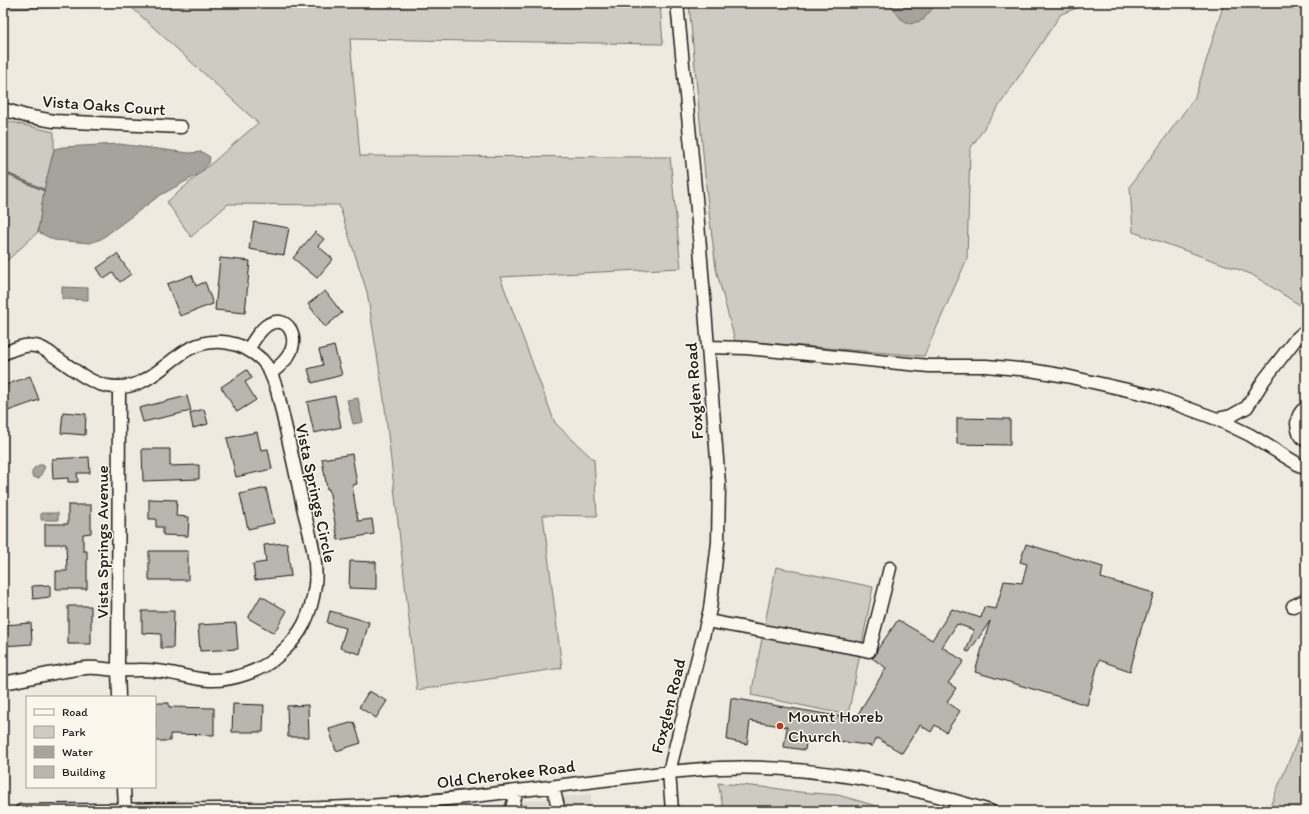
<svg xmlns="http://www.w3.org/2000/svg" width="1309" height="814" font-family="Itim,sans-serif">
  <rect width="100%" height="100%" fill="#eeeadf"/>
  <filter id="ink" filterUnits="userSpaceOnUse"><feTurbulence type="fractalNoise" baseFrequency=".025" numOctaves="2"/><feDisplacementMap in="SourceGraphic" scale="8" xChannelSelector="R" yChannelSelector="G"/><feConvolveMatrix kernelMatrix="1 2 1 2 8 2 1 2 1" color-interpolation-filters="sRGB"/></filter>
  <g filter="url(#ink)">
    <path fill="#dedad1" d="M591,794l1,17h-160z"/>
    <path fill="#ceccc2" stroke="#75746f" d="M3,3h657l3,41 -313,-5 10,117 310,1 11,111 -181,9 55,146 39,37 3,56 -54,-1 19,153 -145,22 -33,-291 -17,-107 -28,-87 -111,-1 -37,33 -24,-35 91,-79 -129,-118 -126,4z
      M689,3h401l-29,11 -91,135 -3,110 -43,97 -157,-13 -32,-2 -19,-72 -9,-73z
      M1224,3h82v306l-55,-35 -118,-42 -3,-46 65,-89z
      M3,120l51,12v17l-10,41 -6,42 -27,25 -8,6z
      M776,567l97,20 -25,128 -97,-20z
      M1306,720v91h-38z
      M718,783l55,5 26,4 39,3 56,16h-170z"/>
    <path fill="#a6a39d" stroke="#6f6d69" d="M889,3h48l-14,17 -13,4 -9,-5z
      M119,144l70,9 13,-1 8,5 -1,6 -10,11 -40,22 -58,43 -11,4 -36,-3 -16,-8 6,-42 10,-41 9,-2z
      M62,287l26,1v12l-26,-1z
      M358,398l5,24 -10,2 -6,-24z
      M39,465h4l2,2 -6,11h-3l-4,-2v-4l2,-4z
      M41,513h17v7h-17z"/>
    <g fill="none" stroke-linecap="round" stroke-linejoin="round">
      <path stroke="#6f6d69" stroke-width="3" d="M3,172l41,18"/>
    </g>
    <path fill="#b9b6af" stroke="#1c1c1c" d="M254,222l35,6 -5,27 -35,-6z
      M315,232l9,7 -6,7 15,13 -16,19 -24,-20z
      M117,254l14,20 -11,8 -7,-9 -9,6 -7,-11z
      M220,258l30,3 -5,52 -30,-3z
      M192,275l4,11 9,-4 8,22 -33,12 -13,-32z
      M325,291l17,22 -17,14 -17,-23z
      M334,346l8,29 -30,8 -4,-14 15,-4 -4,-15z
      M247,370l5,8 -7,4 11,18 -19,12 -16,-25z
      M30,376l9,24 -31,11 -5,-12v-13z
      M187,396l4,15 -48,11 -4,-14z
      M335,396l6,31 -27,6 -7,-31z
      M204,409l4,15 -15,4 -3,-15z
      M63,412l23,2 -1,21 -24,-2z
      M957,418l53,1v26l-53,-1z
      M257,432l4,18 7,-1 4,20 -36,8 -9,-39z
      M142,449h28v17l29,-1v14l-56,2z
      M352,454l5,30 -5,1 6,36 14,-2 2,15 -36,6 -9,-51h-2l-5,-30z
      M89,457l1,16h-13l1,9h-10v-4l-15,1 -1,-20z
      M266,488l8,35 -26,6 -8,-35z
      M149,499l28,1 -1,16 13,1 -1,19 -25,-1v-8h-7v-8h-7z
      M68,505h23v28l-8,1v17h4v38h-31v-18h11l-1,-27h-21v-20h23z
      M287,543l4,33 -36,4 -2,-16 13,-2 -2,-17z
      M1026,544l77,23 -2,11 53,15 -10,29h-1l-13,49 -31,-11 -12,45 -112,-33 15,-51 -21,31 -3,-1 8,-21 -17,-6 -15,23 22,14 -16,22 8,5 -9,14 13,9 -14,21 -11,-7 -4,7 -11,-7 -18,28 -25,-15 -5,8 -65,-10 -2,14 -21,-3 3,-20 -37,-6 -3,23 -20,-4 4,-42 124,21 31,-51 -14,-10 3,-2 2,-6 21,-30 34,20 20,-31 29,9 3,-11 12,2 8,-28 18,2 5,-19 -7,-2z
      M149,551h39v29h-39z
      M350,561l26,1v27l-27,-1z
      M50,585v12l-17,2 -1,-13z
      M261,596l26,15 -13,22 -26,-15z
      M68,606h23v38h-23z
      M142,611h32l-1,37h-12v-14l-19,-1z
      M330,611l39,11 -9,32 -20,-6 6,-20 -19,-5z
      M31,623l1,21 -29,2v-21z
      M236,623l2,26 -38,2 -2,-26z
      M369,691l18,10 -11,17 -17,-11z
      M155,703h14v4l45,1v27l-44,-1v7h-15z
      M233,704l31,1 -1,27h-31z
      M308,705l1,32h-21l-1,-31z
      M354,722l7,21 -25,8 -7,-22z"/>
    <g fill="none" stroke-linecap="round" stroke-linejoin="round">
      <g stroke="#1c1c1c" stroke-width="15">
        <path id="minor" d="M3,109l23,7 28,5 127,6
          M708,347l38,1 183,18h57l44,4 36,6 88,20 63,23 33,16 56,34
          M248,350c5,-9 12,-21 21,-26 18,-9 29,11 22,27 -4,9 -12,16 -20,22
          M3,354c10,-5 21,-10 32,-8 7,1 14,6 19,10 16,10 33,26 53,30 30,5 45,-10 67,-27 5,-3 10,-8 15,-10 24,-13 53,-8 73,11 8,8 11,19 15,30 9,39 18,78 26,117 6,25 15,52 12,78 -4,31 -13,49 -36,70 -17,16 -47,26 -70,25 -18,-1 -35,-8 -53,-9 -12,-2 -25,0 -37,-1 -11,0 -22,-3 -33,-2 -28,3 -55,10 -83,15
          M119,387l-1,283 1,27
          M1306,407c-12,9 -12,24 0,34
          M1217,419l14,-3 16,-9 17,-27 31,-40 11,-10
          M1293,606l13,-6
          M707,621l149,27 13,3 21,-83
          M124,787l1,23
          M553,787l6,24
          M21,811c67,-1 134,-2 201,-2 57,0 114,0 172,-5 65,-5 130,-14 194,-22 44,-5 88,-12 132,-14 94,-4 181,16 270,43
          M511,811l6,-20
          M672,811l-3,-39 41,-163 8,-67 1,-58 -23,-286 -19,-195"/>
      </g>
      <use href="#minor" stroke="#fbf7ec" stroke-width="12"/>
    </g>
  </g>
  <circle fill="#c8321e" stroke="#fbf7ec" stroke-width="1.5" cx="780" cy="726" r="4"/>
  <g text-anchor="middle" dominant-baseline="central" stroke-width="3" stroke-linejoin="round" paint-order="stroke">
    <g font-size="17" fill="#1c1c1c" stroke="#fbf7ec">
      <text transform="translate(104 105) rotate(4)">Vista Oaks Court</text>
      <text transform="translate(694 391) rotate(-94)">Foxglen Road</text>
      <text transform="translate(316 493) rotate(78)">Vista Springs Circle</text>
      <text transform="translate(102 542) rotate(-90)">Vista Springs Avenue</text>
      <text transform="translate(668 706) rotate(-76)">Foxglen Road</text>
      <text transform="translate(506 774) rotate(-7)">Old Cherokee Road</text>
    </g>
    <g font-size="17" fill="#1c1c1c" stroke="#fbf7ec" text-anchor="start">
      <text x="788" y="716">Mount Horeb<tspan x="788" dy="20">Church</tspan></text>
    </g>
  </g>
  <rect width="1309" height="814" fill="none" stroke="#fbf7ec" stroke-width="16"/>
  <rect x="8" y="8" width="1293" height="798" fill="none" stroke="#1c1c1c" stroke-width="1.5" filter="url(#ink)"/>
  <rect x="26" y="696" width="130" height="92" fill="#fbf7ec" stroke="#a29f99"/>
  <rect x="34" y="709" width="20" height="6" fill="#fbf7ec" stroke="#a29f99"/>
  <text x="62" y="716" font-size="12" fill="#1c1c1c">Road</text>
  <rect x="34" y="726" width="20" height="12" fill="#ceccc2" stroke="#a29f99"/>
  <text x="62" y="736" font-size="12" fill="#1c1c1c">Park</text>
  <rect x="34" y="746" width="20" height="12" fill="#a6a39d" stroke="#a29f99"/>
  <text x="62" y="756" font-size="12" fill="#1c1c1c">Water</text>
  <rect x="34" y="766" width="20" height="12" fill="#b9b6af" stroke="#a29f99"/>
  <text x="62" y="776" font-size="12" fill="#1c1c1c">Building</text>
</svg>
